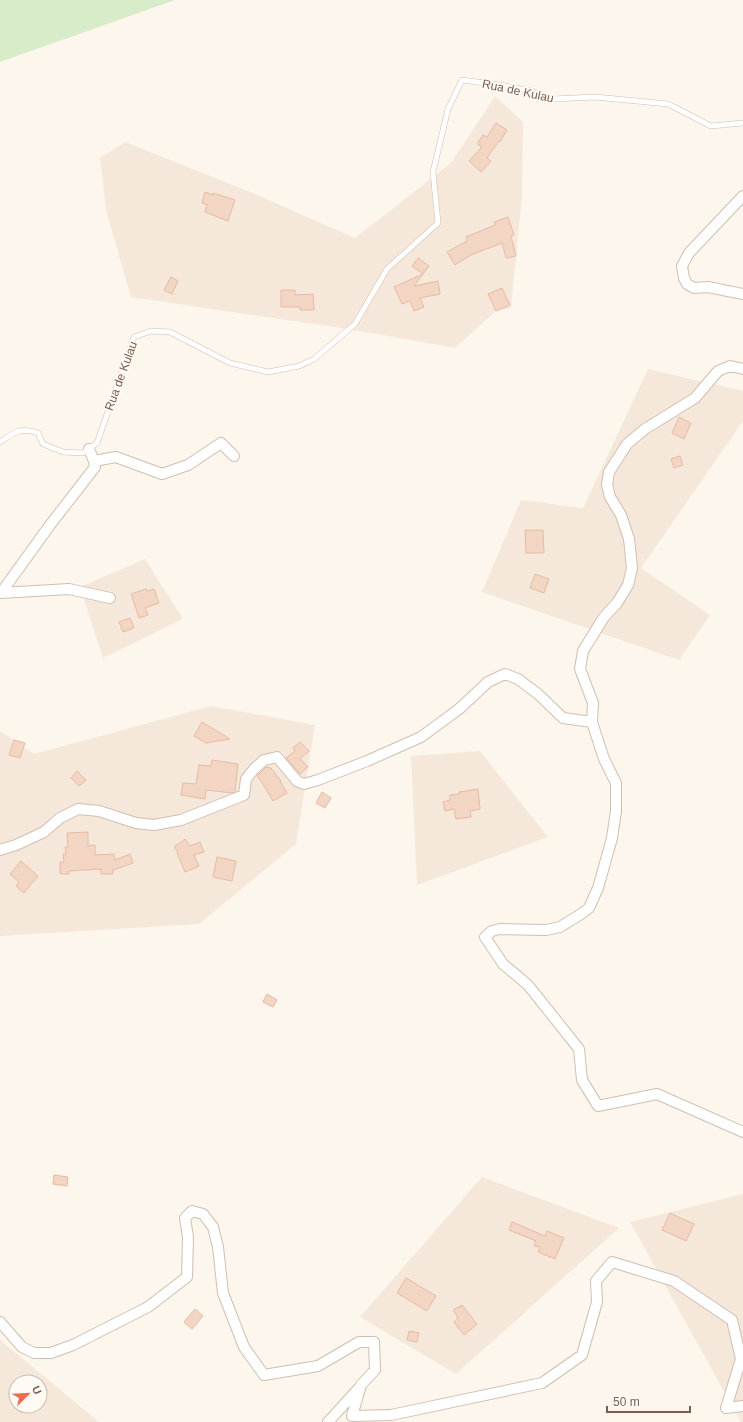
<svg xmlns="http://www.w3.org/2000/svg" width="743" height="1422" font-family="Helvetica,sans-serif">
  <rect width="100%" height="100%" fill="#fdf6ec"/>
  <path fill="#f5e8da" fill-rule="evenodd" d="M495,96l28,26 -1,74 -11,112 -15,3 -41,37 -107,-19 -217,-32 -25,-87 -6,-52 25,-16 130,52 100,44 96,-75z
    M648,369l95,22v30l-102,147 69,47 -31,45 -197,-68 39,-92 62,8z
    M145,559l38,60 -80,39 -23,-71z
    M211,706l104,19 -19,119 -97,80 -199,12v-205l34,23z
    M480,751l68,86 -131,48 -6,-129z
    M482,1177l137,51 -163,146 -96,-57z
    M743,1194v228h-2l-111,-200z
    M0,1340l99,82h-99zM16,1382h24v24h-24z"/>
  <path fill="#d8ecc9" d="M0,0h175l-175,62z"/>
  <path fill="#f3d5c3" stroke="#e6bba3" d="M496,123l11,7 -7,12 -1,-1 -12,17 4,3 -10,11 -12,-11 13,-14 -5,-3 6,-9 4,2z
    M205,192l8,3v-2l22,7 -7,21 -23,-9 2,-7 -5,-2z
    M508,217l6,18 -3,1 5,20 -10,2 -4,-15 -31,12 -16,10 -8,-13 20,-11 -1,-4 29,-12 -1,-3z
    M418,258l11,8 -6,8 -11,-8z
    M423,274l-9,12 24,-5 2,13 -20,4 4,9 -10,4 -4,-10 -8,3 -8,-17z
    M171,277l7,4 -6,13 -8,-4z
    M502,288l8,17 -14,6 -8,-17z
    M281,290h14v5l18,-1 1,16h-14v-3h-19z
    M679,417l12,6 -7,16 -12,-6z
    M680,456l3,9 -9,3 -3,-9z
    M525,530h18l1,23h-18z
    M535,574l14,5 -5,14 -14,-5z
    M146,589l1,2 7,-2 5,14 -14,5 3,7 -9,3 -8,-24z
    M130,618l4,10 -11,4 -4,-10z
    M202,722l28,17 -24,4 -12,-7z
    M14,740l11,3 -5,15 -11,-3z
    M300,742l9,9 -9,8 8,8 -8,7 -14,-16 9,-7 -2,-3z
    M212,760l26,4 -3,28 -3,1 -26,-3 -1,9 -24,-4 2,-12 13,1 3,-19 12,1z
    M266,767l5,1 10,13h-1l7,12 -14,8 -12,-20 -4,-5z
    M77,771l9,9 -7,6 -8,-8z
    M478,789l2,20 -10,2 1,6 -15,2 -2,-10 -9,2 -2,-9 7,-2v-5l10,-1 -1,-2z
    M322,792l9,6 -6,10 -9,-5z
    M88,832v14l7,-1v10l19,-1 1,6 15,-6 3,9 -20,7v4h-12v-5l-32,2v3h-9v-12h4l-1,-8h3l-1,-7h3l-1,-14z
    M185,839l5,7 10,-4 4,10 -10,3 5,11 -14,6 -8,-19 1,-1 -4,-5z
    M217,857l19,4 -4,20 -19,-4z
    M21,861l17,15 -14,17 -8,-7 3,-4 -9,-8z
    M267,994l10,6 -4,7 -10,-5z
    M54,1175l14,2 -1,9 -14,-2z
    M670,1213l24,11 -8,17 -24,-11z
    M512,1222l33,14 2,-5 17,7 -9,21 -17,-7 2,-5 -6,-1 2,-5 -27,-11z
    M406,1278l30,18 -9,15 -30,-18z
    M462,1305l15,19 -13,11 -10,-13 4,-4 -5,-8z
    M195,1309l8,7 -11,13 -8,-7z
    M409,1331l10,2 -2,9 -10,-2z"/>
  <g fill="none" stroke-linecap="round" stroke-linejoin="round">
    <g stroke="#d1beb0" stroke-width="6">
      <path id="lane" d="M0,442c14,-10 21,-15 38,-9l5,11 20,8 20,1 14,-10 37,-106 17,-6 19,1 60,31 38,9 31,-6 15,-7 41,-35 32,-55 51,-46 -5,-51 15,-63 14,-29 38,5 32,6 21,8 42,-2 73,7 43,22 32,-3"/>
    </g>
    <g stroke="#d1beb0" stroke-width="12">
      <path id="street" d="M743,196l-54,57 -7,13 2,12 3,6 7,4 14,-1 35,7
        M743,369l-13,-3 -12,5 -23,27 -50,31 -18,15 -18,28 -2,13 3,12 11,18 8,24 3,29 -4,17 -11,18 -13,14 -21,34 -3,18 13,34 -1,19 12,37 12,24v28l-4,27 -14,50 -9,20 -8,6 -21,13 -14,3 -46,-1 -8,2 -7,6 18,27 25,21 51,64 3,31 16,26 59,-12 86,38
        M89,449l5,12 22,-4 46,17 26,-9 33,-22 13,13
        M94,461l1,6 -45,58 -49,68 68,-4 41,9
        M0,850l16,-5 28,-13 16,-14 18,-9 21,2 37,12 18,2 27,-5 63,-25 2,-16 8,-10 10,-9 13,-3 20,24 7,3 14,-4 49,-19 54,-24 38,-28 29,-27 17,-8 13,5 20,15 25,24 29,4
        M0,1322l22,25 12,6h17l22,-8 75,-38 39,-30 1,-40 -3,-19 7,-7 11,3 10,13 5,20 5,46 21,54 20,28 54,-9 41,-24h15l1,28 -14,15 -9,31 39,-1 151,-32 40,-28 15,-53 -1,-21 16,-19 62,19 58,39 9,39 -15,49 17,-2
        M328,1422l31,-34"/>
    </g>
    <use href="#lane" stroke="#fff" stroke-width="5"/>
    <use href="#street" stroke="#fff" stroke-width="10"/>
  </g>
  <g text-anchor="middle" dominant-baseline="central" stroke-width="4" stroke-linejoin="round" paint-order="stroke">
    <g font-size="12" fill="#7a5c4d" stroke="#fffaf3">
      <text transform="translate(518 91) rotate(12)">Rua de Kulau</text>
      <text transform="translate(121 376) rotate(-70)">Rua de Kulau</text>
    </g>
  </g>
  <g transform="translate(28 1394) rotate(66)"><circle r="19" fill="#fffaf3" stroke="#cabbb1"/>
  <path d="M0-3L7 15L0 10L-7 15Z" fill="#e76f51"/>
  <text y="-6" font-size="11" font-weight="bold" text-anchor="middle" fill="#7a5c4d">U</text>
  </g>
  <path d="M607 1406v6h83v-6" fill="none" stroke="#7a5c4d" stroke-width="2"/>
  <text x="613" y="1406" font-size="12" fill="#7a5c4d" stroke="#fffaf3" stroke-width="3" paint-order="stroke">50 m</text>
</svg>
